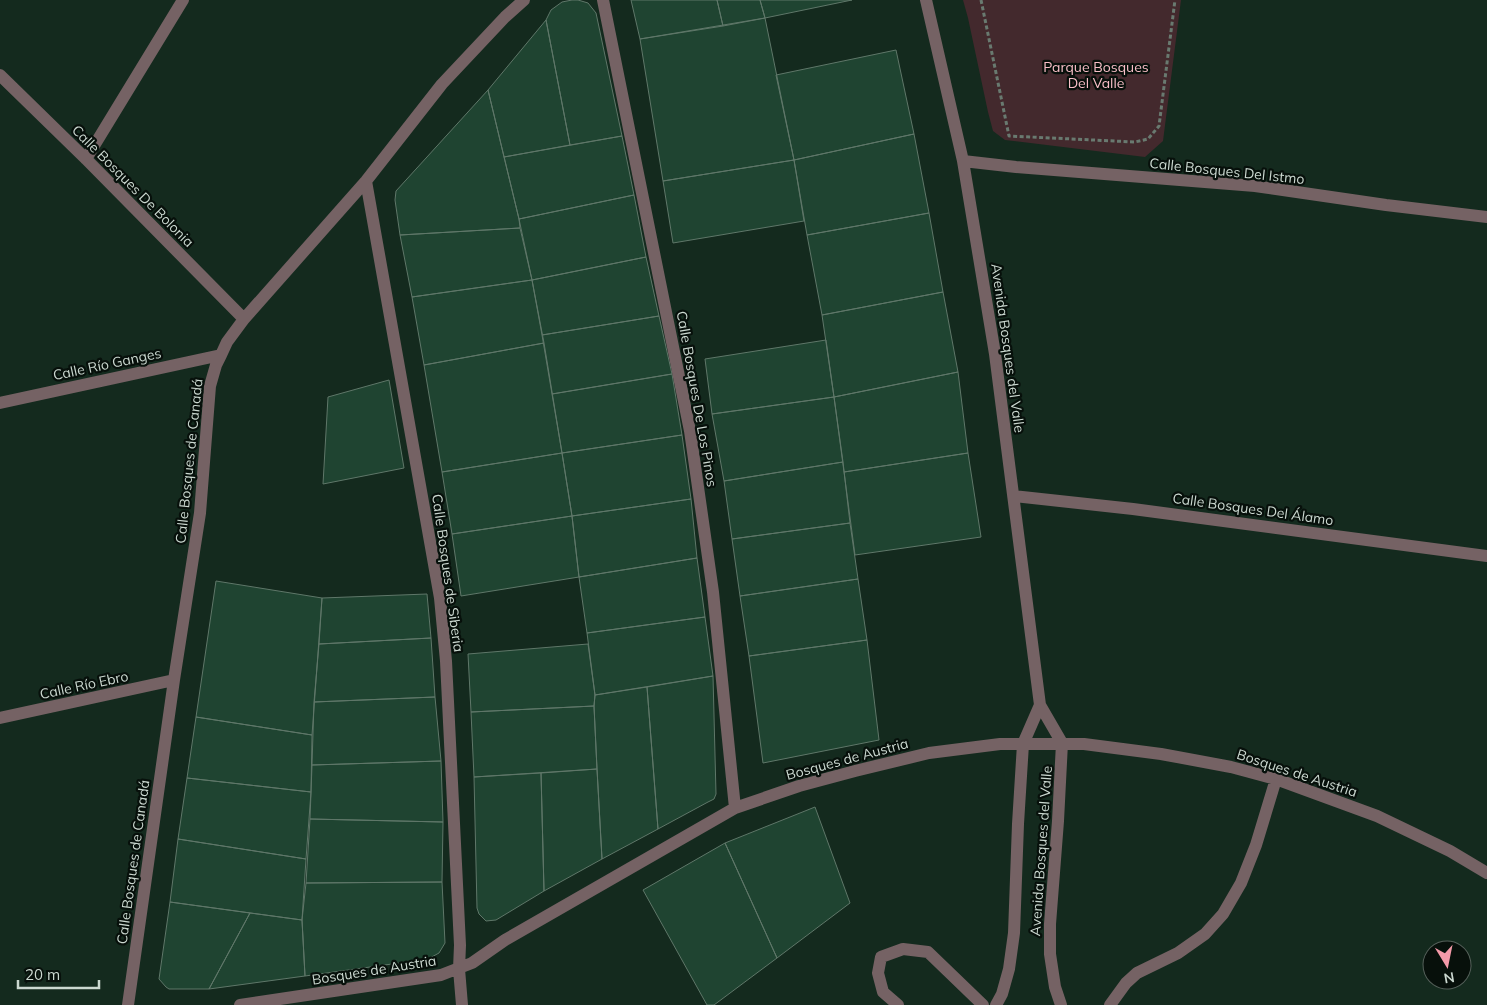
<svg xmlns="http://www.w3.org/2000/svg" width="1487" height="1005" font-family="Mulish,sans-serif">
  <rect width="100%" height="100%" fill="#142a1e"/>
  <path fill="#43292d" d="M963,0h218l-18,141 -18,16 -140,-17 -12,-9 -5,-19 -20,-94z"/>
  <path fill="#1f4431" stroke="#5f7769" d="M572,0h6l10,3 8,10 26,123 -52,9 -24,-125 5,-10 11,-8z
    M631,0h86l6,26 -83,13z
    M717,0h43l5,18 -42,8z
    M760,0h92l-87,18z
    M765,18l29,142 -131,21 -23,-142z
    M546,20l24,125 -66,12 -16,-67z
    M896,50l18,84 -120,26 -18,-85z
    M488,90l31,129 1,9 -120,7 -5,-35 1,-9z
    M914,134l15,79 -122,22 -13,-75z
    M622,136l12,59 -115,24 -15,-62z
    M794,160l10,61 -131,22 -10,-62z
    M634,195l12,62 -114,23 -13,-61z
    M929,213l14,79 -121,23 -15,-80z
    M520,228l12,52 -120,17 -12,-62z
    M646,257l13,59 -117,19 -10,-55z
    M532,280l12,63 -120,22 -12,-68z
    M943,292l15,80 -124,25 -12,-82z
    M659,316l13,58 -120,20 -10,-59z
    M826,340l8,57 -122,17 -7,-55z
    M544,343l18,110 -120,19 -18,-107z
    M958,372l10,81 -124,19 -10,-75z
    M672,374l10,61 -120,18 -10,-59z
    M389,380l15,88 -81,16 5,-87z
    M834,397l9,65 -119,19 -12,-67z
    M682,435l9,64 -119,17 -10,-63z
    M562,453l10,63 -120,18 -10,-62z
    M968,453l13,84 -126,18 -11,-83z
    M843,462l7,61 -118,16 -8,-58z
    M691,499l6,59 -118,19 -7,-61z
    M572,516l7,61 -118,19 -9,-62z
    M850,523l8,56 -118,17 -8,-57z
    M697,558l8,59 -118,16 -8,-56z
    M858,579l9,61 -118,16 -9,-60z
    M216,581l106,17 -10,137 -116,-18z
    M427,594l4,44 -112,6 3,-46z
    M705,617l8,59 -118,19 -8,-62z
    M431,638l4,59 -121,5 5,-58z
    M867,640l12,100 -116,23 -14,-107z
    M588,644l7,51 -1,11 -123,6 -3,-58z
    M713,676l3,118 -2,5 -6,3 -50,27 -11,-142z
    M647,687l11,142 -56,30 -5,-90 -3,-63 1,-11z
    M435,697l6,64 -129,4 2,-63z
    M594,706l3,63 -123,8 -3,-65z
    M196,717l116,18 -1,57 -124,-14z
    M441,761l2,61 -133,-3 2,-54z
    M597,769l5,90 -58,32 -3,-118z
    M541,773l3,118 -48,29 -10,1 -7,-7 -2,-6 -3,-131z
    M187,778l124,14 -5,67 -128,-20z
    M815,807l35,96 -73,55 -52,-115z
    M310,819l133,3 -1,60 -136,1z
    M178,839l128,20 -4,61 -132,-18z
    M725,843l52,115 -63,47h-7l-64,-115z
    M442,882l3,61 -6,10 -11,6 -123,17 -3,-56 4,-37z
    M170,902l80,11 -41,76h-40l-3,-2 -7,-8z
    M250,913l52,7 3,56 -96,13z"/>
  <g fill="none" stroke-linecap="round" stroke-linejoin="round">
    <path stroke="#697a70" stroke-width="3" stroke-dasharray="4 2.5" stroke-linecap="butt" d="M981,0l28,136 126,6 13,-3 11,-13 16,-126"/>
    <path stroke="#756264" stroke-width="12" d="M603,0l87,431 23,161 22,216
      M926,0l37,161 32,193 45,351 22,38 -4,78 -8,103v30l5,33 6,18
      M0,75l86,84 158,160
      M86,159l97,-159
      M963,161l53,6 239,19 131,19 101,12
      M366,181l74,417 6,63 14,284 -1,24 3,36
      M0,403l221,-48
      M1014,496l119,13 354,47
      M0,718l174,-38
      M128,1005l46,-325 26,-167 10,-127 6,-21 5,-10 6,-13 17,-23 122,-138 76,-97 63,-67 19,-17
      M240,1005l201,-30 31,-12 33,-23 230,-132 64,-22 56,-15 74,-18 71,-9h84l77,10 70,13 45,12 101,37 73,35 37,22
      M898,1005l-15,-13 -5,-19 3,-16 22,-8 25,3 55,53
      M996,1005l6,-11 7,-25 5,-36 4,-109 5,-80 17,-39
      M1110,1005l16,-22 11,-10 41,-20 27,-19 18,-20 18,-31 15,-38 20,-66"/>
  </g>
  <g text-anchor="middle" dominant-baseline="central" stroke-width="4.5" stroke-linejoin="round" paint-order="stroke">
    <g font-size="14" fill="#f9bfc8" stroke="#07100b">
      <text x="1096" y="67">Parque Bosques<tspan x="1096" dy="16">Del Valle</tspan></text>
    </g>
    <g font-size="14" fill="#cbd8d0" stroke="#07100b">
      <text transform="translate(1227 171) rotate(6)">Calle Bosques Del Istmo</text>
      <text transform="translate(133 186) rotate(45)">Calle Bosques De Bolonia</text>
      <text transform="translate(1008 348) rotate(82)">Avenida Bosques del Valle</text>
      <text transform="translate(107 364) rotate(-12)">Calle Río Ganges</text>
      <text transform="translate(697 399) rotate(80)">Calle Bosques De Los Pinos</text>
      <text transform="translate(189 461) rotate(-84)">Calle Bosques de Canadá</text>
      <text transform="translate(1253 509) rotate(8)">Calle Bosques Del Álamo</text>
      <text transform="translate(448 573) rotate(82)">Calle Bosques de Siberia</text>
      <text transform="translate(84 685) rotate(-12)">Calle Río Ebro</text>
      <text transform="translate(847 759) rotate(-15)">Bosques de Austria</text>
      <text transform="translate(1297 773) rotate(18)">Bosques de Austria</text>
      <text transform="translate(1041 851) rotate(-86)">Avenida Bosques del Valle</text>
      <text transform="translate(133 862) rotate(-82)">Calle Bosques de Canadá</text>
      <text transform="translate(374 970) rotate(-9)">Bosques de Austria</text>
    </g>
  </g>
  <g transform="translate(1447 965) rotate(170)"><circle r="24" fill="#07100b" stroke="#55605a"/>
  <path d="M0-4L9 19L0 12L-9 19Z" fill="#f39aa9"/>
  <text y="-8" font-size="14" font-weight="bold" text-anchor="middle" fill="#cbd8d0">N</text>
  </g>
  <path d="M18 980v8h81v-8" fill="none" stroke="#cbd8d0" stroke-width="2.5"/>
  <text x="25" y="980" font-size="15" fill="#cbd8d0" stroke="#07100b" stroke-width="4" paint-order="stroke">20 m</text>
</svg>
